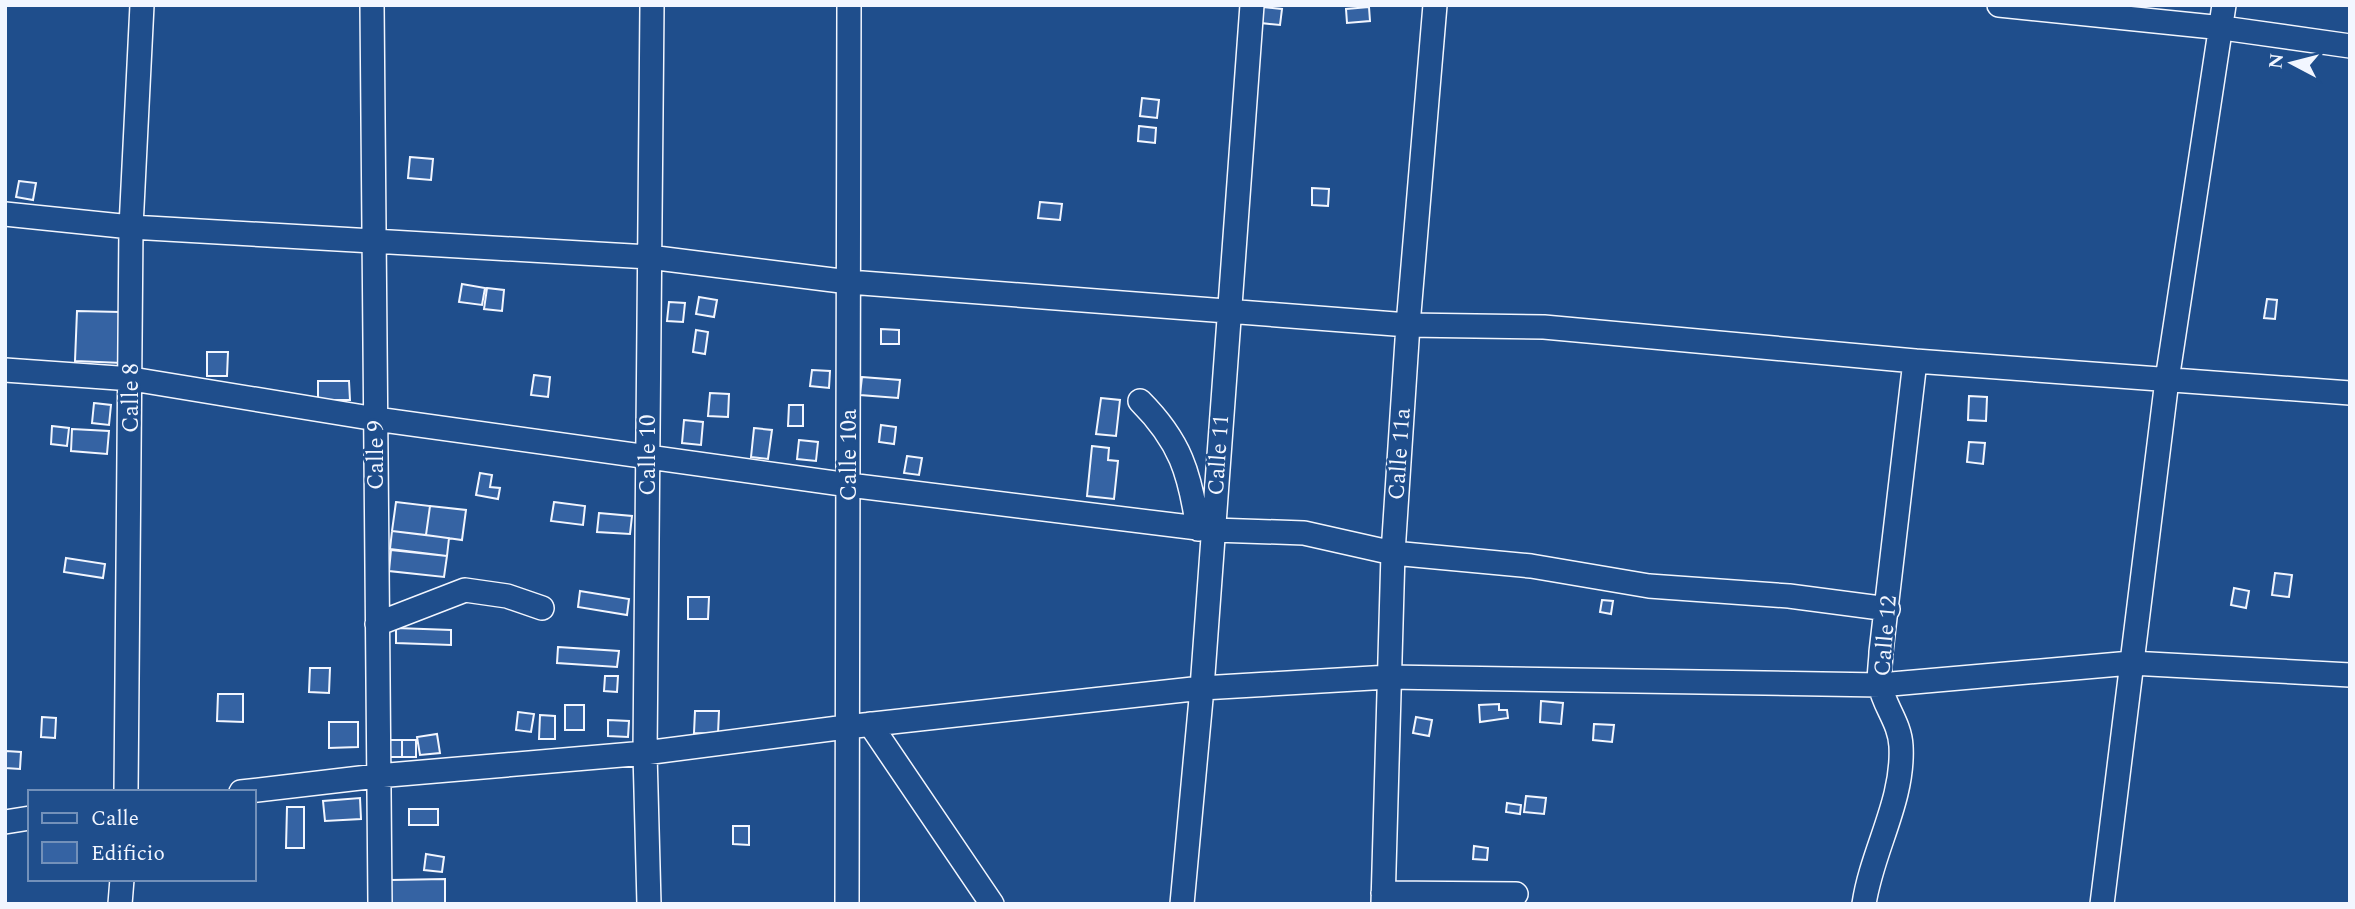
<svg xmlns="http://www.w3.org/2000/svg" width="2355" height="909" font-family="Spectral,serif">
  <rect width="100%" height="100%" fill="#1f4e8c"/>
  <path fill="#3563a3" stroke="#f2f6ff" stroke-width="2" d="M1263,7l19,2 -2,16 -19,-2z
    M1369,7l1,14 -23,2 -1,-14z
    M1142,98l17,2 -2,18 -17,-2z
    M1139,126l17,2 -1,15 -17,-2z
    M410,157l23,2 -2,21 -23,-2z
    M19,181l17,2 -3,17 -17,-3z
    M1312,188l17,1 -1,17 -16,-1z
    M1040,202l22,2 -2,16 -22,-2z
    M462,284l23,4 -3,17 -23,-3z
    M487,288l17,2 -2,21 -18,-2z
    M699,297l18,3 -3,17 -18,-3z
    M2267,299l10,1 -2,19 -11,-1z
    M669,302l16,1 -2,19 -16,-1z
    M77,311l43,1 2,51 -47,-2z
    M881,329l18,1v14h-18z
    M696,330l12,2 -3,22 -12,-2z
    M207,352h21l-1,24h-20z
    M812,370l18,1 -1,17 -19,-2z
    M534,375l16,2 -2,20 -17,-2z
    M862,377l38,3 -2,18 -38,-3z
    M318,381h31l1,19h-32z
    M710,393l19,1 -1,23 -20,-1z
    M1969,396l18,1 -1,24 -18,-1z
    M1101,398l19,2 -4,36 -20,-2z
    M94,403l17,2 -2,20 -17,-2z
    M789,405h14v21h-15z
    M684,420l19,2 -2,23 -19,-2z
    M881,425l15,2 -2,17 -15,-2z
    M52,426l17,2 -2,18 -16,-2z
    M754,428l18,2 -4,29 -17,-2z
    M72,429l37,2 -2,23 -36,-3z
    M799,440l19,2 -2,19 -19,-2z
    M1969,442l16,1 -2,21 -16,-2z
    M1092,446l17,2 -1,12 10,1 -4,38 -27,-3z
    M907,456l15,2 -3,17 -15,-2z
    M480,473l12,2 -2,12 10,1 -2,11 -22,-4z
    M396,502l34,4 -4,29 -34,-4z
    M554,502l31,4 -2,19 -32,-4z
    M430,506l36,4 -4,30 -36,-5z
    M599,513l33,3 -2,18 -33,-2z
    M392,531l57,7 -2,18 -57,-7z
    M391,550l56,6 -3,21 -55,-6z
    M66,558l39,6 -2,14 -39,-6z
    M2275,573l17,2 -3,22 -17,-2z
    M2234,588l15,3 -3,17 -15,-3z
    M580,591l49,8 -2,16 -49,-8z
    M688,597h21l-1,22h-20z
    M1602,600l11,1 -2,13 -11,-2z
    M396,628l55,2v15l-55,-2z
    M558,647l61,4 -2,16 -60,-4z
    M310,668h20l-1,25 -20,-1z
    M605,676h13l-1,16 -13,-1z
    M218,694h25v28l-26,-1z
    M1541,701l22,2 -2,21 -21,-2z
    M1499,704v6h8l1,8 -28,4 -1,-17z
    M565,705h19v25h-19z
    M695,711h24l-1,23 -24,-1z
    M518,712l16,2 -3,18 -15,-2z
    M540,715l15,1v23h-16z
    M42,717l14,1 -1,20 -14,-1z
    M1416,717l16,3 -3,16 -16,-3z
    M608,720l21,1 -1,16 -20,-1z
    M329,722h29v25l-29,1z
    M1594,724l20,1 -2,17 -19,-2z
    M437,734l3,19 -20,2 -3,-18z
    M389,740h13v17h-13z
    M402,740h14v17h-14z
    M6,751l15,1 -1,17 -15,-1z
    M1526,796l20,2 -2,16 -20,-2z
    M360,798l1,21 -36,2 -2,-20z
    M1507,803l14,2 -1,9 -14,-2z
    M287,807h17v41h-18z
    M409,809h29v16h-29z
    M733,826h16v19l-16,-1z
    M1474,846l14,2 -1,12 -14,-1z
    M426,854l18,3 -2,15 -18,-2z
    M445,879v25h-54v-24z"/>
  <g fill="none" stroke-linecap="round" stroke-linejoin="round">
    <g stroke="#f2f6ff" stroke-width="26">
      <path id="minor" d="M372,5l8,899
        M1999,5l224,23 127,18
        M5,214l126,13 518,30 200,25 559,43 136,2 371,34 435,32
        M5,370l127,9 244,40 473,66 365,45 90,3 89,20 138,13 118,20 140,10 99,13
        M1140,401c40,40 50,72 58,128
        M377,624l88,-34 42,6 35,12
        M870,724l122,180
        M126,792l5,-565 11,-222
        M241,792l136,-16 268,-23 201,-26 356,-39 187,-11 491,8 251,-22 219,12
        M5,822l25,-4
        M1383,893l133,1
        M120,904l2,-25
        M649,904l-4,-151 7,-748
        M847,904l2,-899
        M1182,904l20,-216 50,-683
        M1383,904l10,-351 15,-228 27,-320
        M1864,904c8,-54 40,-103 37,-158 -1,-23 -17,-40 -21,-61 -2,-10 1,-23 1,-33l34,-291
        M2102,904l65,-524 57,-375"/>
    </g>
    <use href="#minor" stroke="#1f4e8c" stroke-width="23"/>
  </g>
  <g text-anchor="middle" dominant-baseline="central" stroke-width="5" stroke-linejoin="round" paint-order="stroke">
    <g font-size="23" fill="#f2f6ff" stroke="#1f4e8c">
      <text transform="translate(131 398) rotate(-90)">Calle 8</text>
      <text transform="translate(1400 454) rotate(-86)">Calle 11a</text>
      <text transform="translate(376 455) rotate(-90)">Calle 9</text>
      <text transform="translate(648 455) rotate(-90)">Calle 10</text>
      <text transform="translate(849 455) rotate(-90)">Calle 10a</text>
      <text transform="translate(1219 455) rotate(-86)">Calle 11</text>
      <text transform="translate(1886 636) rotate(-85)">Calle 12</text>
    </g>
  </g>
  <rect width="2355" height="909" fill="none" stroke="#f2f6ff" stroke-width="14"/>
  <rect x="28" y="790" width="228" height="91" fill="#1f4e8c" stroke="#7391ba" stroke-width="2"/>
  <rect x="42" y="813" width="35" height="10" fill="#1f4e8c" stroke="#7391ba" stroke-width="2"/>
  <text x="91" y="825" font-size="21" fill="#f2f6ff">Calle</text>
  <rect x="42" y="842" width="35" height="21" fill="#3563a3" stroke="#7391ba" stroke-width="2"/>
  <text x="91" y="860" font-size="21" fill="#f2f6ff">Edificio</text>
  <g transform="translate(2292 63) rotate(277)" stroke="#1f4e8c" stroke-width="5" paint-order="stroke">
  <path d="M0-5L12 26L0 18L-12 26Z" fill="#f2f6ff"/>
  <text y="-10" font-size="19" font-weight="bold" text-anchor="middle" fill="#f2f6ff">N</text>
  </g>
</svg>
